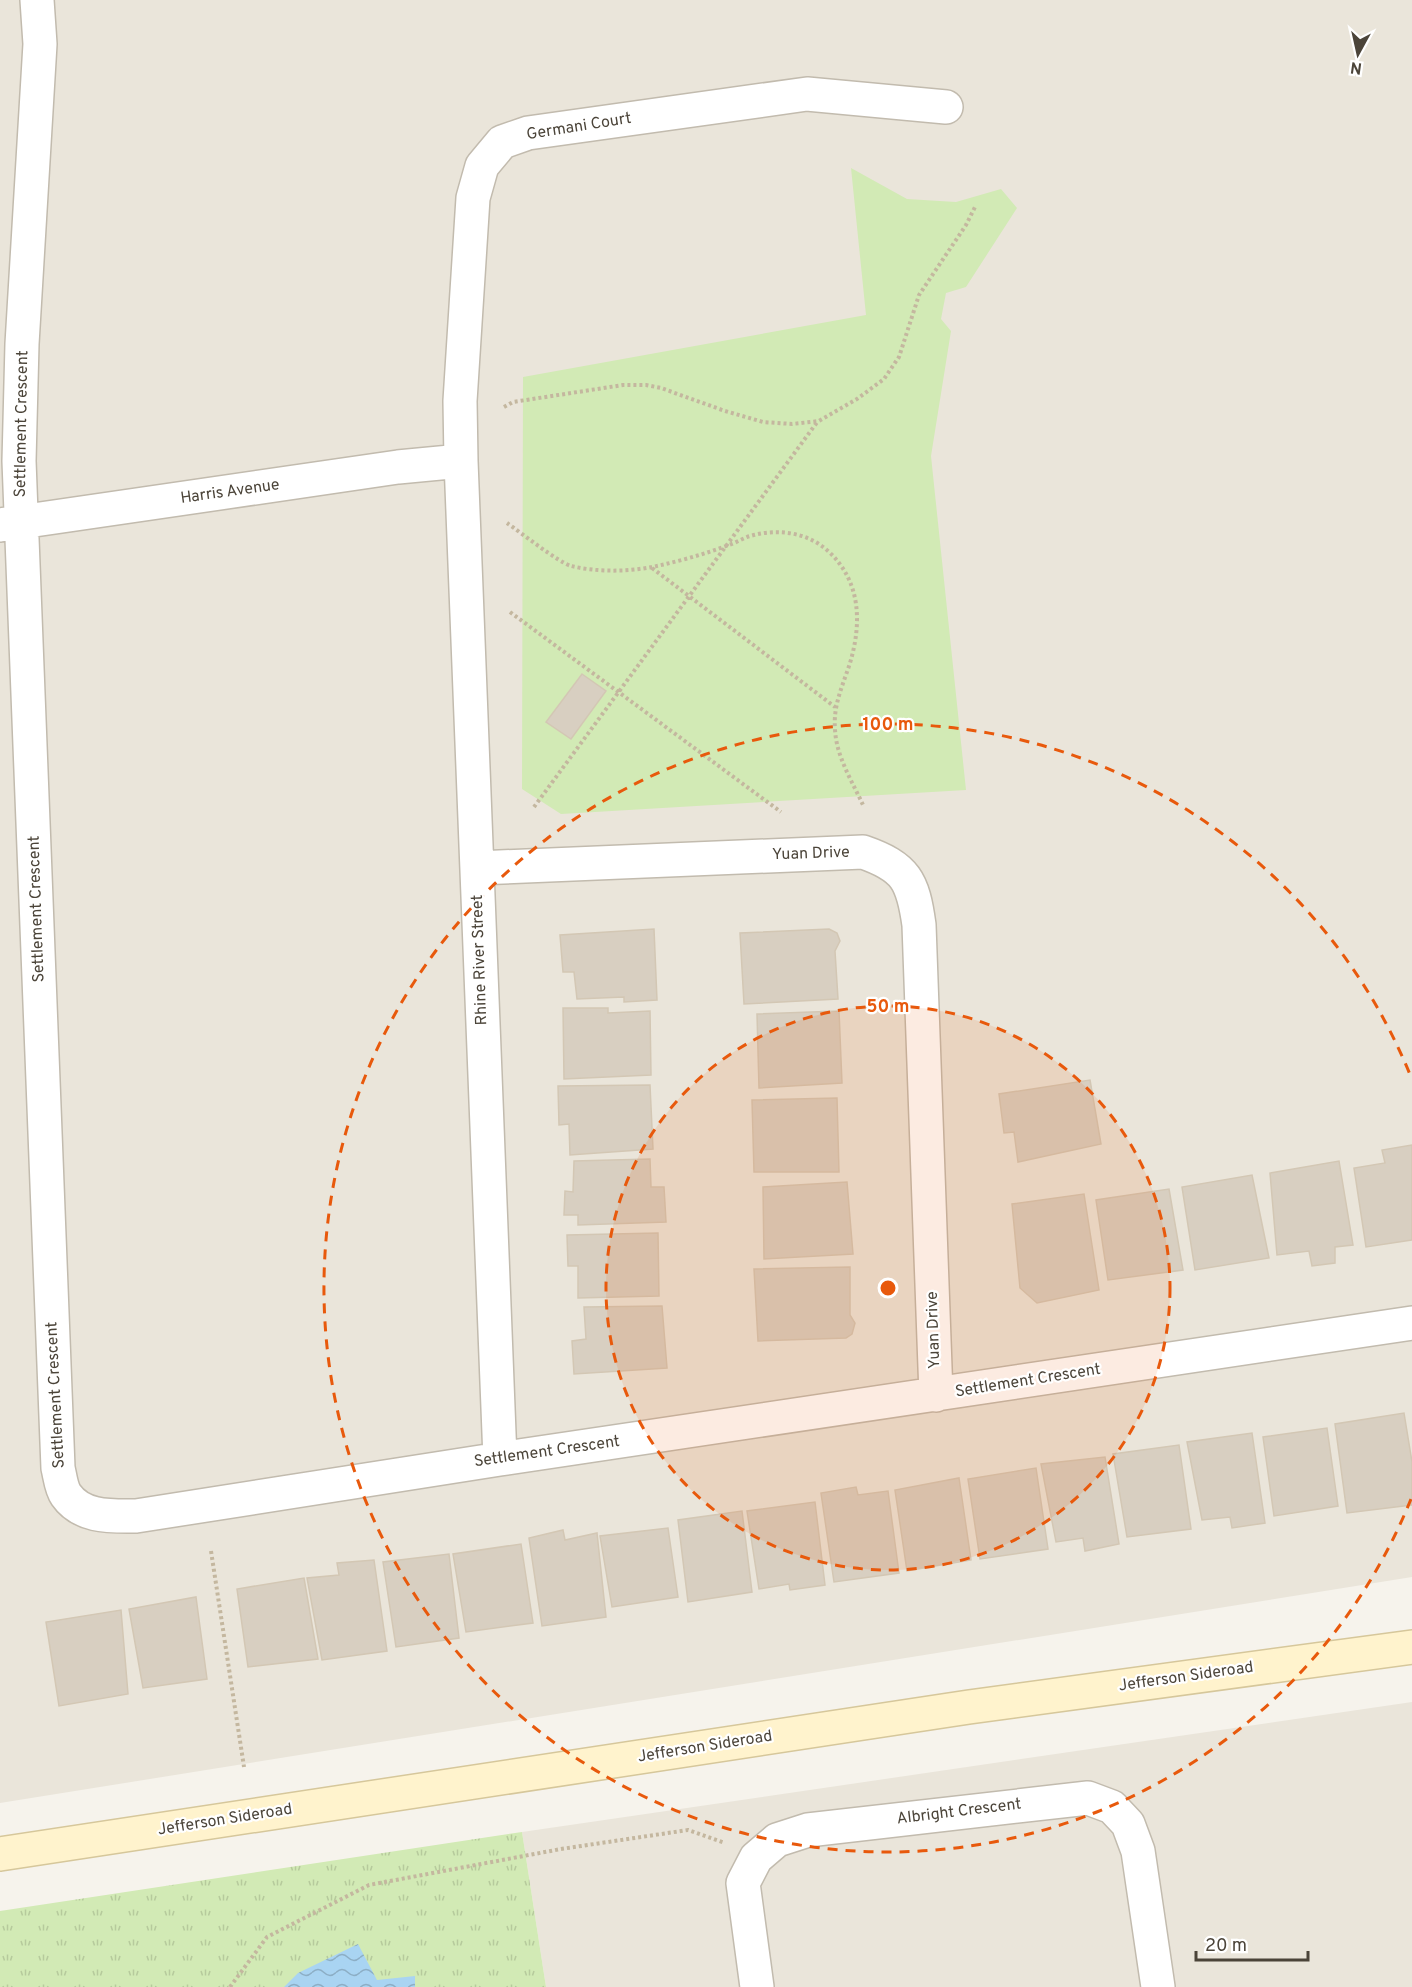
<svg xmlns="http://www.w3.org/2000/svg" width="1412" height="1987" font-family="Overpass,sans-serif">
  <defs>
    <pattern id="grass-tufts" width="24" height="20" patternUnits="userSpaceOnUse" patternTransform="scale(1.5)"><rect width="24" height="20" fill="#d2eab5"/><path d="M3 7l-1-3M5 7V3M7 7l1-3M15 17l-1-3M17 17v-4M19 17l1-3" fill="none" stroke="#b6ca9c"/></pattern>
    <pattern id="water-waves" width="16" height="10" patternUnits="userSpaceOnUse" patternTransform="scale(1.5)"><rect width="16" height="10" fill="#a9d4f2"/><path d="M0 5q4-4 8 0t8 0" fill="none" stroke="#8caec5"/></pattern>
  </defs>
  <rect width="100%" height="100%" fill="#f6f3ec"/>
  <path fill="#eae5da" d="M0,0h1412v1577l-1412,226z
    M1412,1702v285h-866l-24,-155z"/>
  <path fill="url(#grass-tufts)" d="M522,1832l24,155h-546v-76z"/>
  <path fill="#d2eab5" d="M851,168l56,31 49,3 45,-13 16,19 -51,79 -20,6 -5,26 10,12 -20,125 35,334 -405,24 -39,-25 1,-412 343,-62z"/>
  <path fill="url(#water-waves)" d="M358,1944l19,36 38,-4v11h-131l14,-14z"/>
  <path fill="#d8cfc1" stroke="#d3c7b4" stroke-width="1.5" d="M582,674l24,17 -35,48 -25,-17z
    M654,929l3,71 -33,2v-5l-47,2 -3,-27h-11l-3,-37z
    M829,929l8,4 3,8 -5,10 3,48 -94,5 -4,-71z
    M563,1008h45v5l42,-2 1,64 -87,4z
    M839,1011l3,72 -83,5 -2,-74z
    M1090,1080l11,64 -83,18 -4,-30 -10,1 -5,-39z
    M650,1085l3,64 -83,6 -1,-31 -10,1 -1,-39z
    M837,1098l2,74h-85l-2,-72z
    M1412,1145v95l-46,7 -12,-79 31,-5 -3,-13z
    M650,1159l1,28h13l2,35 -88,3v-10h-14l1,-24 8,1 1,-31z
    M1339,1161l14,84 -18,2v16l-23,3 -3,-15 -32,4 -7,-82z
    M1252,1175l17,83 -74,12 -13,-83z
    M847,1182l6,72 -89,5 -1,-72z
    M1169,1189l14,81 -75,10 -12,-80z
    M1084,1194l15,96 -62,13 -17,-15 -8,-84z
    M658,1233l1,63 -81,2v-32h-10l-1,-31z
    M850,1267v48l5,8 -3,11 -6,4 -88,3 -4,-72z
    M662,1306l5,62 -93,6 -2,-33 14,-2 -2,-32z
    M1404,1413l8,49v43l-65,8 -12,-89z
    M1327,1428l11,78 -64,10 -11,-79z
    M1252,1433l13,90 -33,5 -2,-11 -28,3 -15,-78z
    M1179,1445l12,84 -64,8 -14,-83z
    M1105,1457l14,87 -34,7 -2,-13 -27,4 -15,-78z
    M1036,1468l12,81 -68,10 -12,-80z
    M959,1478l12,82 -64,11 -12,-81z
    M856,1487l2,8 30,-4 11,82 -65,9 -13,-89z
    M815,1502l10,83 -35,5 -1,-6 -30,5 -12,-78z
    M742,1511l10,81 -64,10 -10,-82z
    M668,1528l10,69 -66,10 -12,-71z
    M563,1530l2,10 32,-7 9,84 -64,9 -13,-88z
    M521,1544l12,79 -67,9 -13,-78z
    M449,1554l10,84 -63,9 -13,-85z
    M374,1560l13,91 -65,9 -15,-82 32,-3 -2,-12z
    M304,1578l14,81 -70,8 -11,-78z
    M196,1597l11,82 -64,9 -14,-79z
    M121,1610l7,84 -69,12 -13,-84z"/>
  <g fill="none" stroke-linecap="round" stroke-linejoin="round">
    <g stroke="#c2bbae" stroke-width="36">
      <path id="street" d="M37,0l3,44 -18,300 -3,117 39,1007c2,8 3,20 8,27 16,23 45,21 70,21l364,-57 912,-136
        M0,525l398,-58 63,-6
        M477,868l386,-16c43,15 50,29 56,73l17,470
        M500,1459l-39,-998 -1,-60 13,-203 9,-32 20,-24 26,-9 279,-39 139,13
        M757,1987l-14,-104 13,-25 21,-18 31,-10 280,-32 24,9 16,17 10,27 20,136"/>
    </g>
    <g stroke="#d6c79b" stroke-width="36">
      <path id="secondary" d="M0,1854l969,-147 443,-60"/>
    </g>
    <path stroke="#c4b79f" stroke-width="4" stroke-dasharray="3 3" stroke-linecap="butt" d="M504,407l9,-5 110,-17h23l15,3 64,23 38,11 29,2 27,-3 38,-22 27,-20 15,-22 20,-62 47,-70 10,-20
      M507,523c13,9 51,39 64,43 25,6 55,6 81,1 24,-5 50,-12 74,-21 7,-2 14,-6 21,-9 27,-9 59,-6 81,14 33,30 34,72 22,112 -7,22 -17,42 -15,66 1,27 17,52 28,76
      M652,568l183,139
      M510,612l271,200
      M534,807l284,-386
      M211,1551l33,216
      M230,1987l37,-50 102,-52 192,-36 127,-19 37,13"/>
    <use href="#street" stroke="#fff" stroke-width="33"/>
    <use href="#secondary" stroke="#fff3cd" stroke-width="33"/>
  </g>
  <circle cx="888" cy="1288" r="282" fill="#e8590c" fill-opacity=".12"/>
  <g fill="none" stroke="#e8590c" stroke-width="3" stroke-dasharray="10 8">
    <circle cx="888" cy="1288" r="282"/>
    <path d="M1411 1499A564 564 0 1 1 1411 1077"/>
  </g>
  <g text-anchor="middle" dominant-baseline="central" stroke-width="4.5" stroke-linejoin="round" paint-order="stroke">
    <g font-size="16" fill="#4b4439" stroke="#fff">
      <text transform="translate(579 127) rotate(-9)">Germani Court</text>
      <text transform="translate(22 424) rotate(-89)">Settlement Crescent</text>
      <text transform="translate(230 492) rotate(-8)">Harris Avenue</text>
      <text transform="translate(811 854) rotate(-2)">Yuan Drive</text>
      <text transform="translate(37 909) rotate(-92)">Settlement Crescent</text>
      <text transform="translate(480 960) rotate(-92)">Rhine River Street</text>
      <text transform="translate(934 1330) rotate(-92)">Yuan Drive</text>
      <text transform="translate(1028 1381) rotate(-9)">Settlement Crescent</text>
      <text transform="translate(56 1395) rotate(-93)">Settlement Crescent</text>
      <text transform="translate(547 1452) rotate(-8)">Settlement Crescent</text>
      <text transform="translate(1186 1677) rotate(-8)">Jefferson Sideroad</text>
      <text transform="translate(705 1747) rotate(-9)">Jefferson Sideroad</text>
      <text transform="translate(959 1812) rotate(-7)">Albright Crescent</text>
      <text transform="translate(225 1820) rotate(-9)">Jefferson Sideroad</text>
    </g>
  </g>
  <circle cx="888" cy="1288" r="9" fill="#e8590c" stroke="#fff" stroke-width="3"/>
  <g font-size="18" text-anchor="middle" font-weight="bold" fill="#e8590c" stroke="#fff" stroke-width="4.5" stroke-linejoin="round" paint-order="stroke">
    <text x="888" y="730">100 m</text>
    <text x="888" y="1012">50 m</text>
  </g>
  <g transform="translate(1358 54) rotate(188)" stroke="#ffffff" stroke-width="4.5" paint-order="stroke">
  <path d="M0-4.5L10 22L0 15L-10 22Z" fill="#4b4439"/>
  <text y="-9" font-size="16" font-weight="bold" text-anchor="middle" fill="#4b4439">N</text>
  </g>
  <path d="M1196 1951v9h112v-9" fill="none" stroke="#4b4439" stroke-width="3"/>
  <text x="1205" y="1951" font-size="18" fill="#4b4439" stroke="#ffffff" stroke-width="4.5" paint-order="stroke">20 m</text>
</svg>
